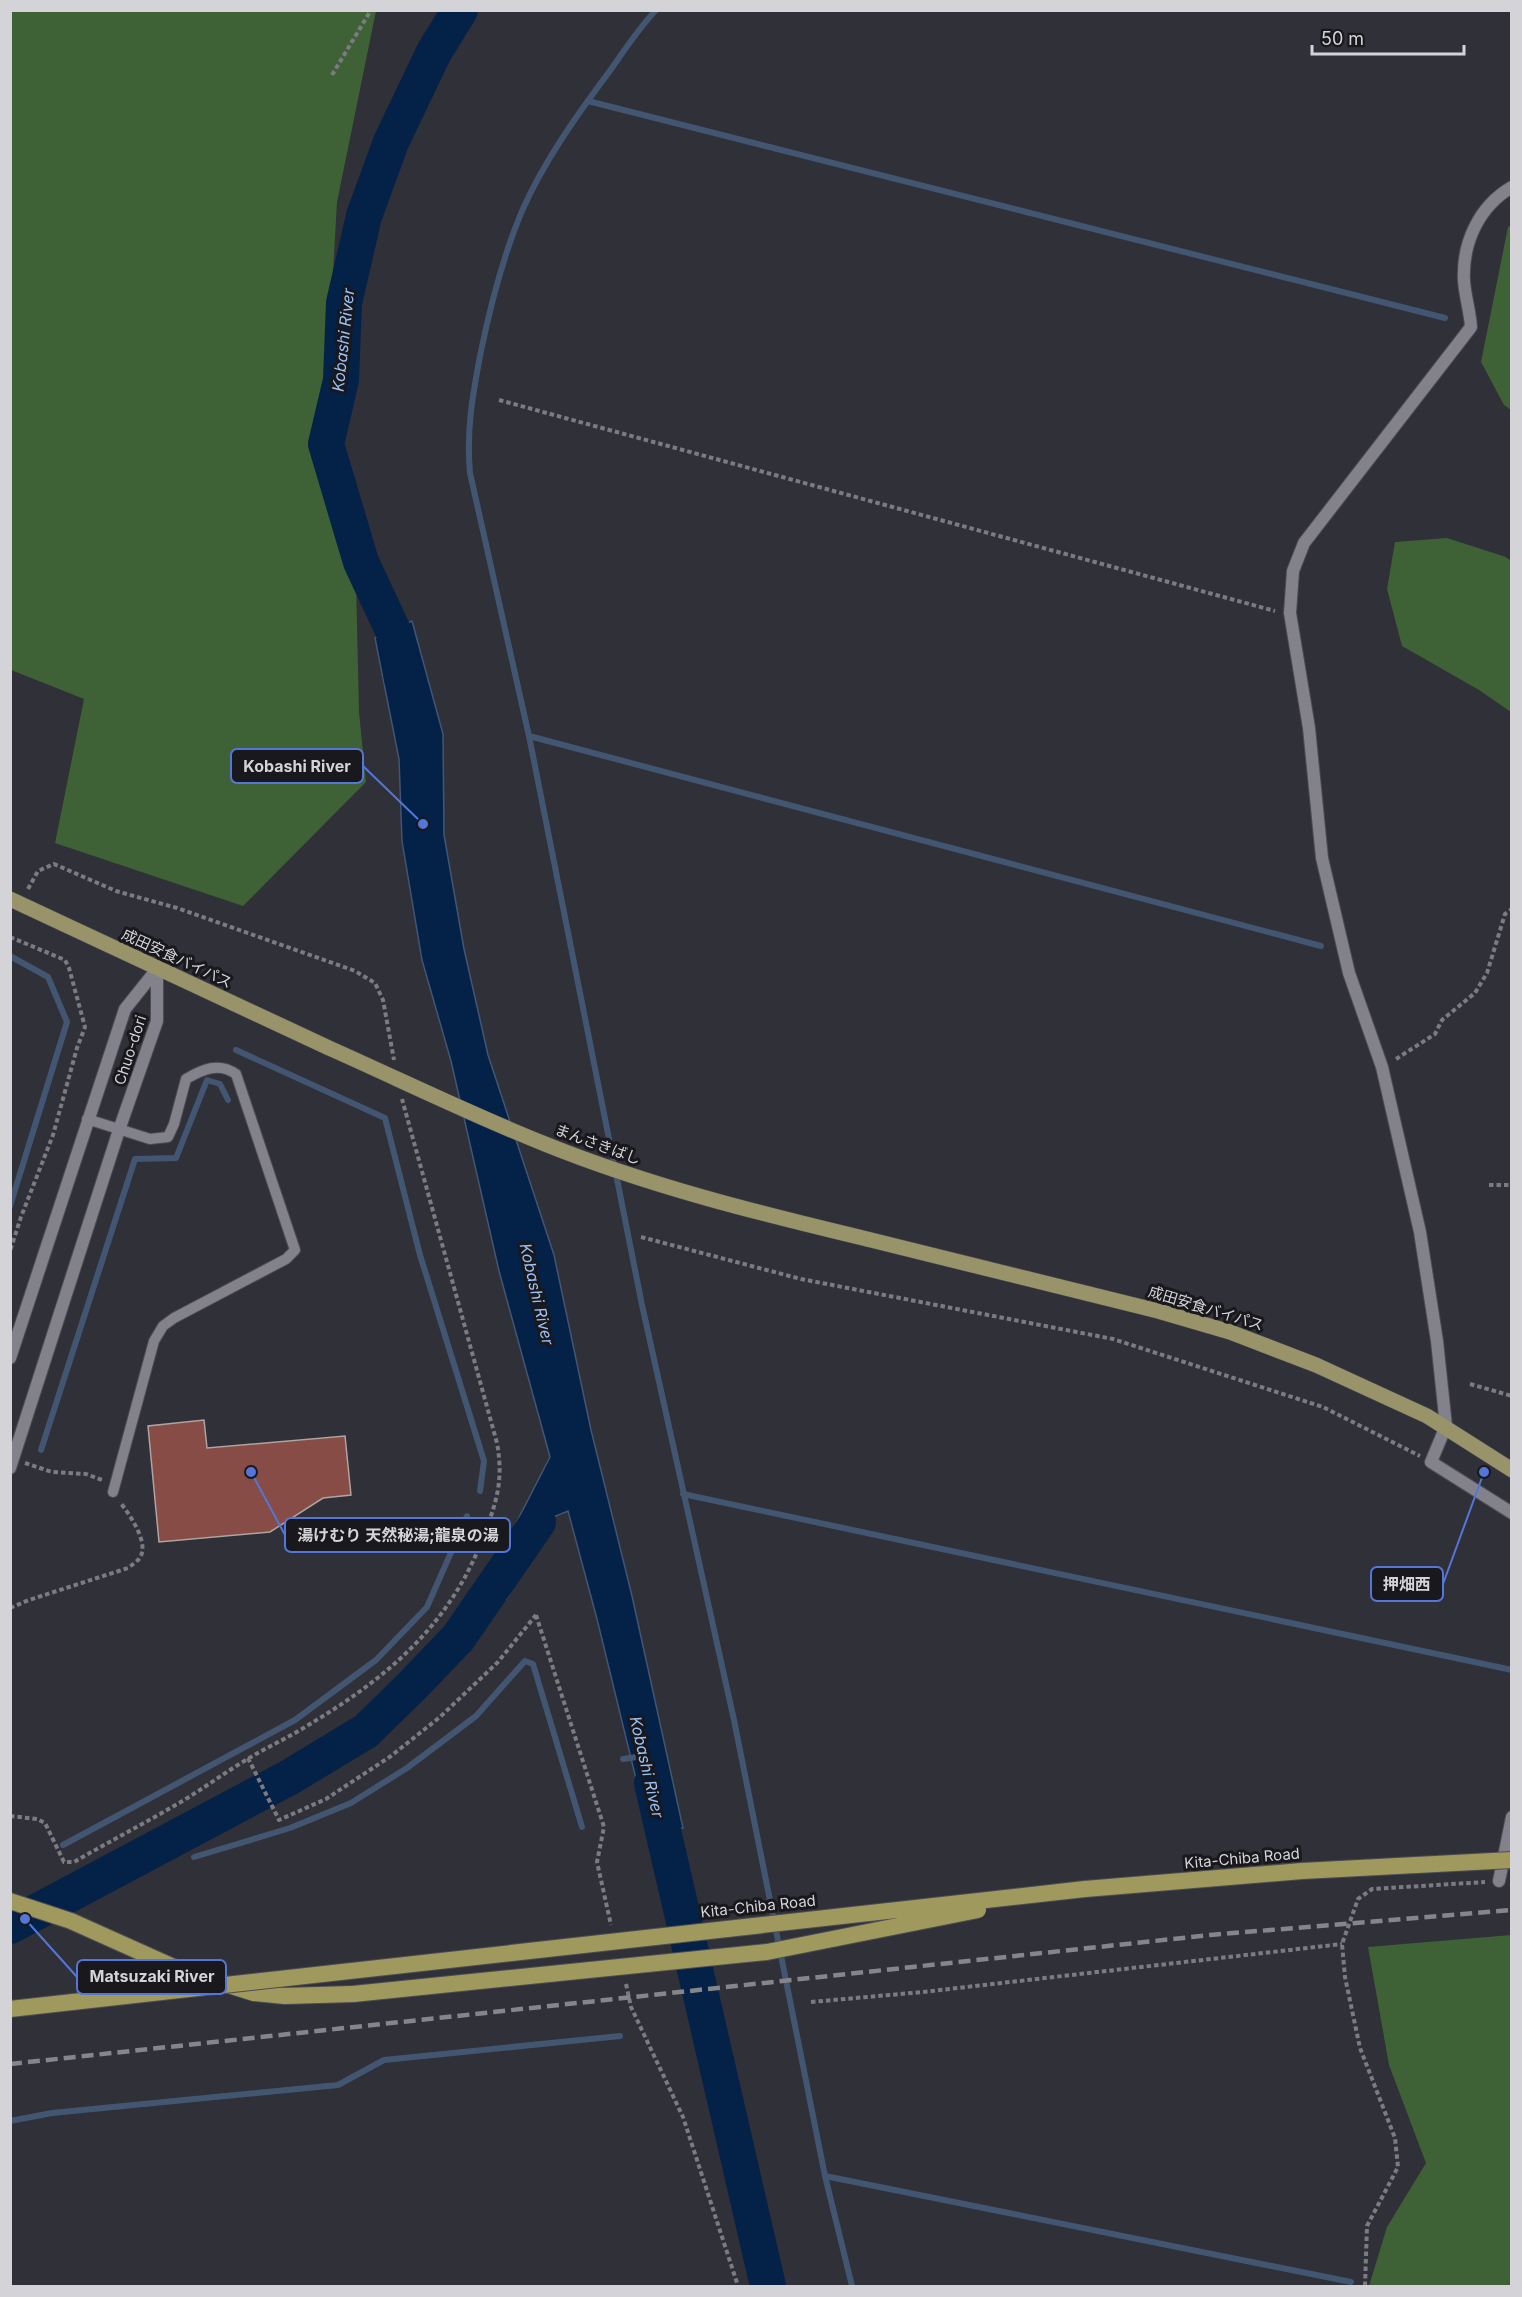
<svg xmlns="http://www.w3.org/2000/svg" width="1522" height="2297" font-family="Inter,'Noto Sans JP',sans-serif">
  <rect width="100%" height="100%" fill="#303038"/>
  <path fill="#3e6135" d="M10,11h366l-39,191 -12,214 31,165 3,131 7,70 -123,124 -188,-63 29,-144 -73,-29z
    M1511,225v185l-7,-5 -23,-43 27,-135z
    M1447,538l59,19 5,4v151l-32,-22 -77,-44 -15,-57 8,-47z
    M1511,1935v351h-142l18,-59 39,-64 -37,-98 -21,-118z"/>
  <path fill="#042147" stroke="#425672" stroke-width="1.5" d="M412,621l31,113 1,101 20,114 24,106 66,200 37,175 41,166 51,232 -34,4 -52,-213 -29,-108 -15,6 -47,83 5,-67 39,-76 -51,-186 -48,-210 -29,-101 -20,-119 -3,-82 -24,-121z"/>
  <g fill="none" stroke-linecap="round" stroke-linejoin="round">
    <path stroke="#425672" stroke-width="6" d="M656,10c-18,19 -32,41 -47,62 -32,43 -65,89 -87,139 -19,45 -31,92 -41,140 -8,42 -15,78 -11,122l59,263 113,569 92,415 91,456 27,110
      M588,101l857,217
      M529,736l792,210
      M10,956l38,21 19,45 -57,184
      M236,1050l149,68 35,137 64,206 -4,30
      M41,1450l94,-291 41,-1 31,-78 13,4 8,16
      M683,1494l829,176
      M623,1759l14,-2
      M63,1845l232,-125 81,-60 51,-53 40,-91
      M194,1857l96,-29 61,-25 56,-35 69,-52 49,-55 8,3 49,163
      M10,2121l42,-8 286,-28 46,-25 236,-24
      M825,2176l526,106"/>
    <path stroke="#042147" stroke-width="36" d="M402,679l-6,-42 -35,-75 -35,-118 15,-64 3,-77 20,-87 27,-74 43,-90 26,-42
      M652,1783l116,503
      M10,1926l280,-149 76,-46 45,-44 47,-49 80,-116"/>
  </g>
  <path fill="#864c45" stroke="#b0a4a2" stroke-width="1.5" d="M204,1420l3,28 138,-12 6,59 -28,3 -53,34 -111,10 -11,-116z"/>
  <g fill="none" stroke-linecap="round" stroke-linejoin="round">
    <g stroke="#4c4c53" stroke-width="12">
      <path id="service" d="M87,1119l63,20 18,-2 6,-13 12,-45c17,-10 33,-17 50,-5l59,176 -9,9 -112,59 -11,8 -9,15 -41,151"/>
    </g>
    <g stroke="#4c4c53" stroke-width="14">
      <path id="minor" d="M1512,187c-33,19 -50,56 -48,94 1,15 6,30 7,46l-167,216 -11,28 -3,42 19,115 13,130 27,115 33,94 38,165 17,109 9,85 -15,36 81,51
        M1499,1881l13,-64"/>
    </g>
    <g stroke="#4c4c53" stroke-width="14">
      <path id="tertiary" d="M10,1358l115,-349 32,-40
        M10,1468l109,-338 38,-109v-52"/>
    </g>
    <g stroke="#4c4c53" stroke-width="16">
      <path id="primary" d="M10,899l319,149
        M867,1239l291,72 72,21 86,33 111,51 85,54"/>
    </g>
    <g stroke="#4c4c53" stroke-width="18">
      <path id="trunk" d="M10,1901l61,20 107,48 76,24 31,3 68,-2"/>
    </g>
    <path stroke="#7b7b82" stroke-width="4" stroke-dasharray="4.5 3" stroke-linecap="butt" d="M332,75l39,-65
      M499,400l776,211
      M28,889l10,-18 16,-7 62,27 61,17 178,63 20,12 8,17 11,60
      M10,937l55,23 4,8 16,59 -8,21 -24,87 -32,82 -11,34
      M1396,1059l39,-25 7,-14 33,-27 12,-20 18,-59 7,-5
      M1489,1185h23
      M641,1237l160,42 312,60 210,68 97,49
      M1470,1384l42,12
      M25,1463l27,9 34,2 16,6
      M10,1608l19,-8 99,-32c4,-3 8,-6 11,-9 12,-15 -10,-45 -19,-57
      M536,1615l68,212 -7,35 14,63
      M248,1758l31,62 47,-21 65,-43 49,-39 58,-55 38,-47
      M10,1816l27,3 8,4 19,39h10c38,-22 77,-42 115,-65 19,-12 37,-25 57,-37 19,-12 40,-21 59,-33 78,-46 144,-100 177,-187 14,-36 22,-58 15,-97l-95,-344
      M626,1984l5,23 52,110 55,169
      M811,2002l112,-10 419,-48
      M1365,2286l2,-60 31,-59 -3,-29 -35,-90 -15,-71 -3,-33 16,-45 14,-10 113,-7"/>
    <use href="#service" stroke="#83828c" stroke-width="10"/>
    <use href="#minor" stroke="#83828c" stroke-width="12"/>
    <use href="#tertiary" stroke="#83828c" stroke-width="12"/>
    <use href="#primary" stroke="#999369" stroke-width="15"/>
    <use href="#trunk" stroke="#a0995e" stroke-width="16"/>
    <path stroke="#85858c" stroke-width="4.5" stroke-dasharray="12 6" stroke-linecap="butt" d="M10,2064l1200,-129 302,-25"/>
    <g stroke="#4c4c53" stroke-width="16" stroke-linecap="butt">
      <path id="primary-bridge" d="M329,1048c72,32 143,67 216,96 104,42 213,69 322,95"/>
    </g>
    <g stroke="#4c4c53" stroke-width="18" stroke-linecap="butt">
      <path id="trunk-bridge" d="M353,1994l414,-42 211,-42
        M10,2009l1075,-120 217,-18 210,-11"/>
    </g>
    <use href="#primary-bridge" stroke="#999369" stroke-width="15"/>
    <use href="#trunk-bridge" stroke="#a0995e" stroke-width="16"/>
  </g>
  <g text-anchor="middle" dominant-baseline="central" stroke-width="6" stroke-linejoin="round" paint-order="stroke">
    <g font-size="15" fill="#d3d3d8" stroke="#19181c">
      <text transform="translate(177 958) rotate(25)">成田安食バイパス</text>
      <text transform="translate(130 1050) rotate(-72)">Chuo-dori</text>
      <text transform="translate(598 1144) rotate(20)">まんさきばし</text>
      <text transform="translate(1206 1308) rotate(17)">成田安食バイパス</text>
      <text transform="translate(1242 1858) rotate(-5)">Kita-Chiba Road</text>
      <text transform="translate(758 1906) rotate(-6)">Kita-Chiba Road</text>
    </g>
    <g font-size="16" font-style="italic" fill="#9bc2f8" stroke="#19181c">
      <text transform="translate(343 340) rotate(-84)">Kobashi River</text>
      <text transform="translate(537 1294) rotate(77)">Kobashi River</text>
      <text transform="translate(647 1767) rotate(77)">Kobashi River</text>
    </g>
  </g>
  <path fill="none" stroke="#5476d8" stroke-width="2" d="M423 824L363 766M251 1472L285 1535M1484 1472L1443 1584M25 1919L77 1977"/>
  <g fill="#5476d8" stroke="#19181c" stroke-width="2">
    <circle cx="423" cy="824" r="6"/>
    <circle cx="251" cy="1472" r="6"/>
    <circle cx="1484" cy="1472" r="6"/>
    <circle cx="25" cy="1919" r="6"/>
  </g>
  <g fill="#19181c" stroke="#5476d8" stroke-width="2">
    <rect x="231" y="749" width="132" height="34" rx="6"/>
    <rect x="285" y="1518" width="225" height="34" rx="6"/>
    <rect x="1371" y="1567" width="72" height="34" rx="6"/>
    <rect x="77" y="1960" width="149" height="34" rx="6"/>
  </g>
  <g font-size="16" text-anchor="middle" font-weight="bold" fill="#d3d3d8">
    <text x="297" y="772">Kobashi River</text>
    <text x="398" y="1541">湯けむり 天然秘湯;龍泉の湯</text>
    <text x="1407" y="1590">押畑西</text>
    <text x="152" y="1982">Matsuzaki River</text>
  </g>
  <rect width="1522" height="2297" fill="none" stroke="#d3d3d8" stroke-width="24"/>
  <path d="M1312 45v9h152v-9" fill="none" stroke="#d3d3d8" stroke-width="3"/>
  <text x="1321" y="45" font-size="18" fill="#d3d3d8" stroke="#19181c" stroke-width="4.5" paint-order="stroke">50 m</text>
</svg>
